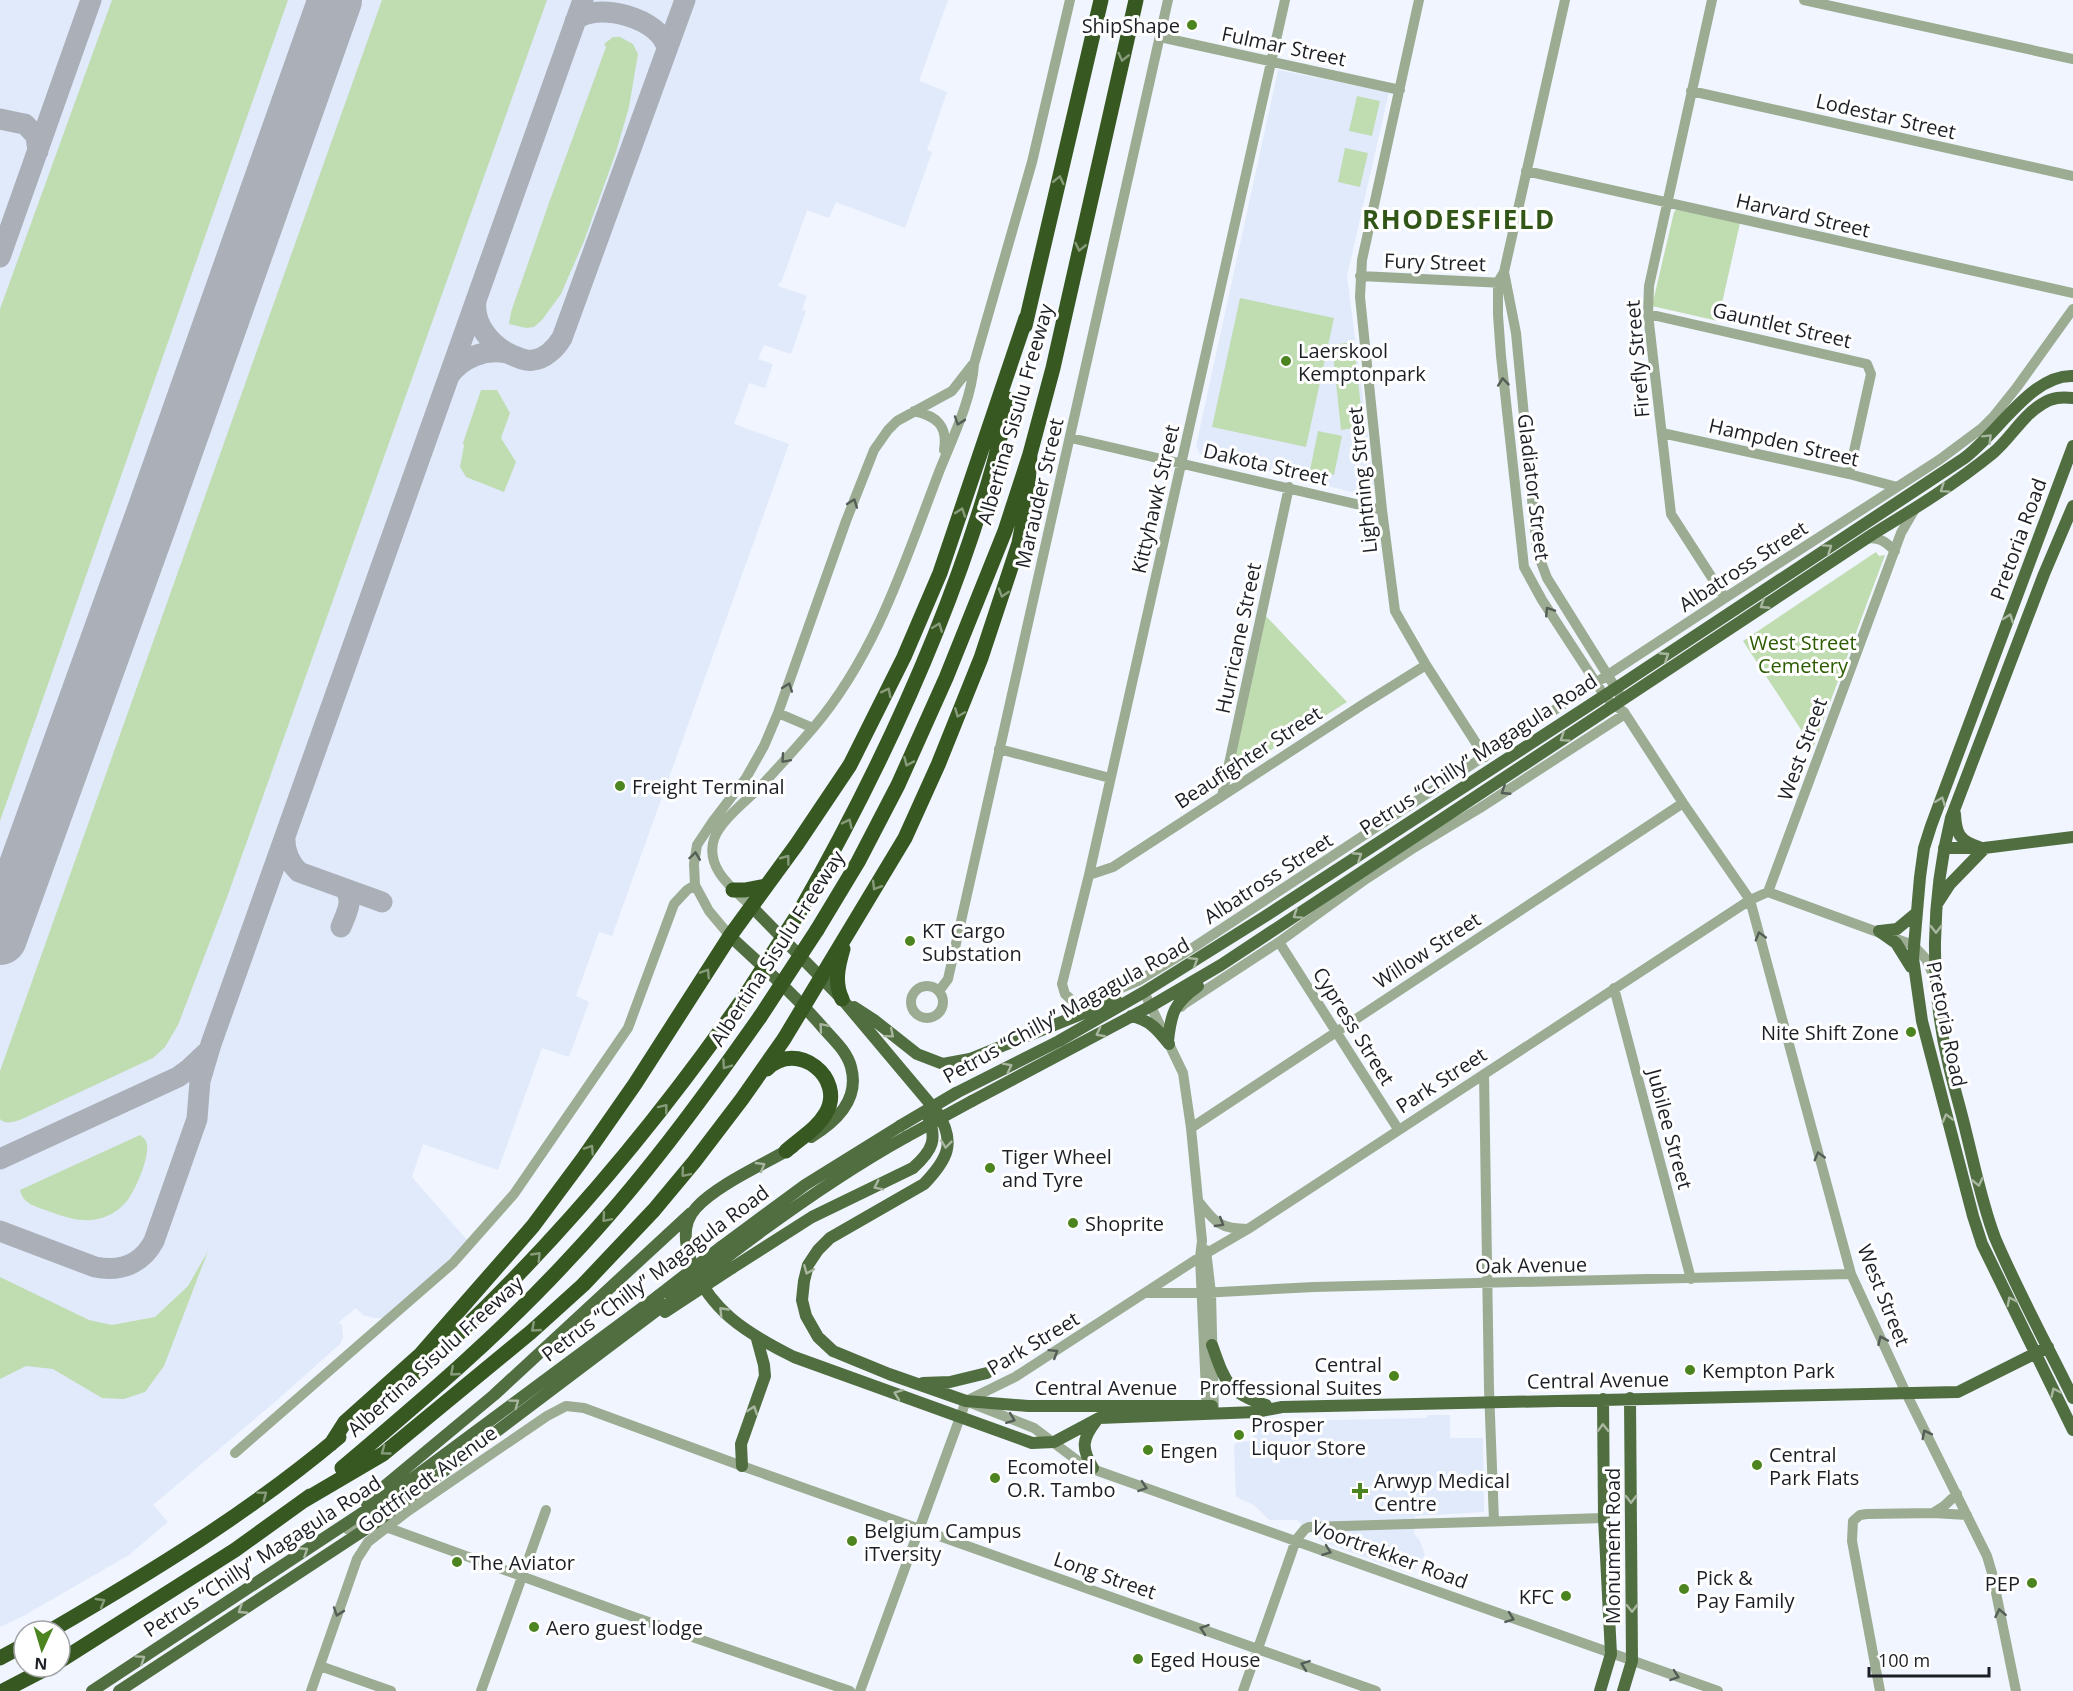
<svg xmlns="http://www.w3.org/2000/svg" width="2073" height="1691" font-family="'Open Sans',sans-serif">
  <rect width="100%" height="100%" fill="#f0f5ff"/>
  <path fill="#e0eafb" d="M0,0h948l-29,81 28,11 -20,58 5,2 -27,76 -69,-26 -7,16 -22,-8 -26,73 -2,-1 -1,4 29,10 -5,14 4,1 -15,43 -27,-9 -6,14 15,5 -8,24 -16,-5 -15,41 55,20 -177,492 -13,-4 -23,64 13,6 -20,55 -27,-9 -44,122 -75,-26 -11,33 55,63 -21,23 -62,55h-11l-10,-3 -7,-7 -17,14 3,4 1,11 -3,7 -64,57 -123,104 15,17 -39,33 -104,60 -25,12z
    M1278,70l111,22 -42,184 27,209 -10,10 -164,-41 -4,-8z
    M1427,1415h23v23h33l1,74 -69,4 -1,18 5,5 6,16 -12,16 -21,-4 -69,-25 -26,-22h-28l-15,-15 -18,-8 -2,-52 4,-3 16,-1 -1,-19 174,-4z"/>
  <path fill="#c0dcb1" d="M112,0h176l-288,821v-512z
    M382,0h165l-321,900 -48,125 -13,22 -12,11 -133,62c-8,2 -14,5 -20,-1v-48z
    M613,37h7l13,7 5,10 -9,53 -13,45 -32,89 -23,53 -19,26 -8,7 -8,1 -17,-4 2,-12 39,-112 56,-153 -2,-3z
    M1357,96l23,5 -8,35 -23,-5z
    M1345,148l23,5 -8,34 -22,-5z
    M1678,208l62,15 -22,98 -66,-15 22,-94z
    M1240,298l94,20 -28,129 -94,-20z
    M1354,342l9,85 -22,3 -9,-85z
    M481,390h16l13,23 -9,25 15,24 -12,30 -38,-15 -6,-10 4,-21 -1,-3z
    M1318,431l24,5 -8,39 -24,-5z
    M1876,552l3,4 6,-1 -72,193 -70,-107z
    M1264,614l83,88 -124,78z
    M140,1135c4,3 7,6 7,11 2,13 -13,47 -21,56 -5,6 -12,11 -19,14 -21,9 -39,2 -59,-5 -13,-5 -25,-7 -28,-21z
    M208,1251l-44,115 -19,26 -21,7 -22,-1 -49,-29 -27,-3 -26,13v-102l89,43 23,5 43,-8 33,-31z"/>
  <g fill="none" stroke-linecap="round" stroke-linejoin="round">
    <path stroke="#aaafb8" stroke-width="21" d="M575,21c18,-21 89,-3 92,29
      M0,119l24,5
      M25,124l11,12 2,15
      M0,257l91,-257
      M476,301c-3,23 15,44 34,53
      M449,376c12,-18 37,-28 58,-23 8,3 18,9 26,7 12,-1 23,-12 29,-22l123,-338
      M285,836c-1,14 4,26 14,36l83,30
      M341,927c5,-13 13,-26 4,-38
      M0,1159l178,-82 11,-8 17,-16
      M0,1231l95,36c25,5 47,-3 59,-26l43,-122 3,-38 11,-37 372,-1044"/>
    <path stroke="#aaafb8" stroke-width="54" d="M0,938l151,-418 184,-520"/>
    <path stroke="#9bac92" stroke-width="10" d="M1285,0l-196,875 -27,109 3,10 11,10h8l54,-23 56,-34 531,-349 214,-138 43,-32 11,-11 24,-30 56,-78
      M1419,0l-57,260 -2,37 22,213 13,101 31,54 59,92
      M1565,0l-61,272 -6,10v33l3,41 23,211 18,33 58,89
      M1712,0l-63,286 -1,28 23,200 54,84
      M1804,0l269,59
      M1160,37l240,53
      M1691,91l382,85
      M1526,171l547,122
      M1504,272l12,61 21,218 10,27 73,117
      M1360,276l144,7
      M1648,314l219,50 4,10 -22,100
      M914,411c23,5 34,15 30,39
      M1662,433l187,41 48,13
      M1071,438l311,72
      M1865,539c14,-3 21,3 30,12
      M1610,702l14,10 59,91 67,97 101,374 55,119 81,163 5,17 24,118
      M778,713l35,15
      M999,749l111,29
      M1222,796l67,-309
      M1089,875l24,-8 249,-162 64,-40
      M1768,892l133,-359 15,-26
      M751,906c-19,-18 -46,-38 -37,-67 6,-18 32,-38 45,-51 19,-20 37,-40 55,-61 62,-73 91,-166 125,-255 13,-33 33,-73 35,-108l58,-202 38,-162
      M730,936l-21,-25 -14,-26 -1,-21 3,-19 16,-24 33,-43 18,-32 14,-33 68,-192 28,-71 14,-20 9,-9 55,-30 21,-27
      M1279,942l119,187
      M911 1002a16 16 0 1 1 32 0a16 16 0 1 1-32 0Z
      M1614,988l77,291
      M939,991l9,-12 220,-979
      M1144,992l39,81 8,55 11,113 -2,16 7,157
      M1181,1007l3,-3 95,-62 87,-63 46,-30 68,-41 145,-94
      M1484,1074l5,315 5,132
      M1191,1128l492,-325
      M1199,1202c16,21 22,27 49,27
      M1206,1250l5,43 3,120
      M1145,1293h56l113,-6 537,-13
      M966,1401l49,-24 185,-120 48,-28 502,-329 18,-8 145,53 13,14 8,18
      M971,1403l63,25 44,33 20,10 620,220
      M235,1453l218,-190 61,-69 114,-166 46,-124 13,-14 8,-5
      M1933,1513l11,-7 13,-12
      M347,1529l16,-7 12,1 259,94 216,74
      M320,1666l71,25
      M311,1691l46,-132 11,-17 40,-31 139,-95 19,-10 18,2 158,58 634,225
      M481,1691l65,-181
      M860,1691l106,-290
      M1243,1691l53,-151 9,-11 4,-2 295,-9
      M1880,1691l-28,-150 1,-20 7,-6 7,-1 66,-1 34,2"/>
    <path stroke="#516e40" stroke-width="12" d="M2073,446l-142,380 -7,22 -4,29 -7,81 9,63 51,195 9,28 91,186
      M2073,506l-29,68 -93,244c-20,81 -22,167 -2,248 5,22 12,44 17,66 9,36 16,72 29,106 23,54 52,107 78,160
      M1955,814c1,19 4,27 24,33
      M1944,848h40l89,-11
      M1937,904l13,-20 35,-36
      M751,906l91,93 95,113c20,31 10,48 -13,72l-94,54 -12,12 -10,15 -4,16 -2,19 4,16 12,21 15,14 56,23 77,27 62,5h184
      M1879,931l17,12 15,24
      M1880,931l17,-2 18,-15
      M730,936c33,31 66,60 95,94 10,11 22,22 26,37 9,33 -15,55 -40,70
      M854,1007l20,13 43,34 26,10 27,-5 146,-59
      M1131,1016c19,4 27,14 38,28
      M1168,1041c3,-28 6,-38 30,-55
      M956,1093l103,-52 85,-49 120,-75 352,-229 347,-229c34,-24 68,-85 110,-83
      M972,1101l179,-95 70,-41 652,-431c41,-25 82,-50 120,-81 17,-14 29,-37 49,-49 10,-7 20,-7 31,-6
      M793,1147c-28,17 -75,37 -97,61 -12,13 -12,31 -7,47 17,54 57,78 105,102l238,86 22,-1 45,-24 157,-6 26,-5 676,-15 90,-45
      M721,1247l84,-62 95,-59
      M727,1257c58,-44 116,-85 179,-120
      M732,1268l80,-51 101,-49c20,-18 25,-29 14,-54
      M1212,1345c13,36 15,48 54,60
      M923,1383l27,-1 37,-9
      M742,1466l-1,-22 24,-68 -1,-11 -7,-26
      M1093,1468c-12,-20 -11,-29 3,-47
      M367,1504l14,-15 113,-94 197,-182
      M92,1691l302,-199 264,-196
      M119,1691l256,-168 289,-218
      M1600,1691l11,-37 -7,-136 -1,-119
      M1623,1691l9,-30 -2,-263"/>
    <path stroke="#375821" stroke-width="15" d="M1025,326l76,-326
      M733,890h12l21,-4
      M800,911c79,-139 148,-287 192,-441 7,-23 11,-47 16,-71
      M817,930l41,-68 40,-77 48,-107 59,-147 25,-77 23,-86 83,-368
      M842,999c-8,-16 -4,-33 1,-50
      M767,1069c30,-30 79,9 59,44 -9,16 -27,26 -40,38
      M404,1384c131,-116 241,-244 341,-388
      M331,1444l14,-22 76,-68 112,-128 49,-66 53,-76 95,-148 67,-92 53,-79 54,-108 36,-84 86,-255
      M342,1468c79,-67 157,-133 227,-209 71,-75 132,-158 191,-242
      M303,1501l80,-47 148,-122 52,-47 71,-75 40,-48 48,-63 42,-60 121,-201 33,-73 43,-107 38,-115 8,-43 3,-46
      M50,1631c100,-58 200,-119 289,-194
      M0,1658l24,-13
      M60,1661l175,-111 75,-54
      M3,1691l46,-24"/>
    <path stroke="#516e40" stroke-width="12" d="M900,1126l56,-33
      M906,1137l66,-36
      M658,1296l63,-49
      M671,1300l56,-43
      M665,1312l67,-44"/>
    <path stroke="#375821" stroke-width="15" d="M745,996l55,-85
      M760,1017l57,-87"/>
  </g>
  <defs><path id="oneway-chevron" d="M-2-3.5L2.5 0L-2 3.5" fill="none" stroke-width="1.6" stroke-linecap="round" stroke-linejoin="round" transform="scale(1.5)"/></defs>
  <g stroke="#879b7a">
    <use href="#oneway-chevron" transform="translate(1123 57) rotate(103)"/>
    <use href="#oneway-chevron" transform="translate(1059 180) rotate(-77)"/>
    <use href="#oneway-chevron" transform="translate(1080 247) rotate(103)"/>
    <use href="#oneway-chevron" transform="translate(961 512) rotate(-71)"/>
    <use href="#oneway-chevron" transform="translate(1003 593) rotate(107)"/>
    <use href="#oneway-chevron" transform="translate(938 627) rotate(-69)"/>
    <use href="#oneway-chevron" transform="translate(887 692) rotate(-63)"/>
    <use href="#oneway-chevron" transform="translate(959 713) rotate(112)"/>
    <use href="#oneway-chevron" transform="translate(908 762) rotate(114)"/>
    <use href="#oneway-chevron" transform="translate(848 823) rotate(-64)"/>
    <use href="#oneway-chevron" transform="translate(786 859) rotate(-53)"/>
    <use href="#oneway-chevron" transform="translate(876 886) rotate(121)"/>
    <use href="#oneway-chevron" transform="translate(706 973) rotate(-57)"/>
    <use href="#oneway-chevron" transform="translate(726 1065) rotate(125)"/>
    <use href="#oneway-chevron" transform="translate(664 1108) rotate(-52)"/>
    <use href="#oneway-chevron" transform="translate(590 1149) rotate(-56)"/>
    <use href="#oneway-chevron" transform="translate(685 1173) rotate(130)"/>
    <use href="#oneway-chevron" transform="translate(606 1218) rotate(131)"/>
    <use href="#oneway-chevron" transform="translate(537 1256) rotate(-46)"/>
    <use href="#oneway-chevron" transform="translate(535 1328) rotate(139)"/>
    <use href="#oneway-chevron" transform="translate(454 1372) rotate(139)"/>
    <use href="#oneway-chevron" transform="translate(385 1451) rotate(144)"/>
    <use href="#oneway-chevron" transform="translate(263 1495) rotate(-37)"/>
    <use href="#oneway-chevron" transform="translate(101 1602) rotate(-30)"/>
  </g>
  <g stroke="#555e56">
    <use href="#oneway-chevron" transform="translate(1503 382) rotate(-96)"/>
    <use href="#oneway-chevron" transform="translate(959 421) rotate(109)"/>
    <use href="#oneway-chevron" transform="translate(853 503) rotate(-70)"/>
    <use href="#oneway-chevron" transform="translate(1549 611) rotate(-123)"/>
    <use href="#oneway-chevron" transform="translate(788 687) rotate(-70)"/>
    <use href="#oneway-chevron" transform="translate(785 759) rotate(131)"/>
    <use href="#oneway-chevron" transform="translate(1505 791) rotate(147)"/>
    <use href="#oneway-chevron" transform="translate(695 856) rotate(-82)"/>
    <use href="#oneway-chevron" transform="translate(1760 936) rotate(-106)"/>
    <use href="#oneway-chevron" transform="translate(1819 1156) rotate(-105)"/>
    <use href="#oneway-chevron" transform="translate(1220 1223) rotate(31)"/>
    <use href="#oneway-chevron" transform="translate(1882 1340) rotate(-114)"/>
    <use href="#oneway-chevron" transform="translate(1054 1353) rotate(-32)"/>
    <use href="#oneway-chevron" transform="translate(1011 1419) rotate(21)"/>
    <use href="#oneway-chevron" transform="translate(1926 1434) rotate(-117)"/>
    <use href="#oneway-chevron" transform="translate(1143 1487) rotate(19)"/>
    <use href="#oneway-chevron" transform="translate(1327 1551) rotate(20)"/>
    <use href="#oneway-chevron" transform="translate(338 1612) rotate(109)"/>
    <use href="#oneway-chevron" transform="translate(2000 1613) rotate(-101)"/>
    <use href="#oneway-chevron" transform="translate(1510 1618) rotate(20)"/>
    <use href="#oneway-chevron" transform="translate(1204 1629) rotate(-161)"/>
    <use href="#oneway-chevron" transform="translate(1305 1665) rotate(-160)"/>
    <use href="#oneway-chevron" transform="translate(1675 1676) rotate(19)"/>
  </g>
  <g stroke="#a8b6a0">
    <use href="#oneway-chevron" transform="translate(1988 438) rotate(-45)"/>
    <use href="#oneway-chevron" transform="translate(1944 489) rotate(146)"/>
    <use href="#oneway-chevron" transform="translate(1828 548) rotate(-34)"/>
    <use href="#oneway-chevron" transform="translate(1764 605) rotate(147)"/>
    <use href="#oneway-chevron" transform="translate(2009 618) rotate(-70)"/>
    <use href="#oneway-chevron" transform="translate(1665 656) rotate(-33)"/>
    <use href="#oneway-chevron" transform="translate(1564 738) rotate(146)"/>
    <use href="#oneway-chevron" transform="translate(1941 801) rotate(-69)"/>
    <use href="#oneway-chevron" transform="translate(1358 856) rotate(-33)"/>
    <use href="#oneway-chevron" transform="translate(1297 915) rotate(146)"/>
    <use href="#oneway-chevron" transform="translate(1936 929) rotate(90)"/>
    <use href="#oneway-chevron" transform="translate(1194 961) rotate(-32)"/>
    <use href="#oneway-chevron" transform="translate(823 1027) rotate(-131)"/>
    <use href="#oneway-chevron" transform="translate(1100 1033) rotate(152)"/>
    <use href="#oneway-chevron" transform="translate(890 1034) rotate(40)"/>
    <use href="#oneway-chevron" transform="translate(1008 1067) rotate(-27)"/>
    <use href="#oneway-chevron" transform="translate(1947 1118) rotate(-105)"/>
    <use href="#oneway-chevron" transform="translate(946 1144) rotate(96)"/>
    <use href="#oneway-chevron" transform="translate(761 1166) rotate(-30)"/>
    <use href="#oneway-chevron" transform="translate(1978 1182) rotate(77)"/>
    <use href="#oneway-chevron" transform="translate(878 1186) rotate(154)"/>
    <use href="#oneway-chevron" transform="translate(808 1270) rotate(112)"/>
    <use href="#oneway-chevron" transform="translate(2011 1301) rotate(-117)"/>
    <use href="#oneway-chevron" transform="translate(723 1311) rotate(-134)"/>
    <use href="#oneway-chevron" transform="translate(2055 1392) rotate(-115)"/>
    <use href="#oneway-chevron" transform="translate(898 1394) rotate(-160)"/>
    <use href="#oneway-chevron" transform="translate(515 1403) rotate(-37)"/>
    <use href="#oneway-chevron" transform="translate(753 1410) rotate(-71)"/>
    <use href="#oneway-chevron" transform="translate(1603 1428) rotate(-91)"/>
    <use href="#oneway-chevron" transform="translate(1631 1499) rotate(90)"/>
    <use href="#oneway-chevron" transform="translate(304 1551) rotate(-33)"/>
    <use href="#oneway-chevron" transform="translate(1632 1608) rotate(89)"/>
    <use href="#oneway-chevron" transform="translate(242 1610) rotate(147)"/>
    <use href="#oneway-chevron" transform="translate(141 1659) rotate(-34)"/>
  </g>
  <g fill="#4c841f" stroke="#fff" stroke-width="2">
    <circle cx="1192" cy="25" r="6"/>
    <circle cx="1286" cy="361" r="6"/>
    <circle cx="620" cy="786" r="6"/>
    <circle cx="910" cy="941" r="6"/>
    <circle cx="1911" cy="1032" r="6"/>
    <circle cx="990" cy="1168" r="6"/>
    <circle cx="1073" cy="1223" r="6"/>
    <circle cx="1690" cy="1370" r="6"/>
    <circle cx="1394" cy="1376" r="6"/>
    <circle cx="1239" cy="1435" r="6"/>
    <circle cx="1148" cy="1450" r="6"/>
    <circle cx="1757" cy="1465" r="6"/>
    <circle cx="995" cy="1478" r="6"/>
    <path d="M1357 1482h6v6h6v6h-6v6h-6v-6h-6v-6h6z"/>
    <circle cx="852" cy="1541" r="6"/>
    <circle cx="457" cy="1562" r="6"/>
    <circle cx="2032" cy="1583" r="6"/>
    <circle cx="1684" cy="1589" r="6"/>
    <circle cx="1566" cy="1596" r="6"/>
    <circle cx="534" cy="1627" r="6"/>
    <circle cx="1138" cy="1659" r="6"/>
  </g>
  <g text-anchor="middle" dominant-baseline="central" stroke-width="6" stroke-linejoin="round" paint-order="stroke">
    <g font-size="20" fill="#1c1f25" stroke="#fff" text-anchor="start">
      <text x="1180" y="25" text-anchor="end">ShipShape</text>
      <text x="1298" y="350">Laerskool<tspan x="1298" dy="23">Kemptonpark</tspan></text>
      <text x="632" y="786">Freight Terminal</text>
      <text x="922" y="930">KT Cargo<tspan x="922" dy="23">Substation</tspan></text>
      <text x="1899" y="1032" text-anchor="end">Nite Shift Zone</text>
      <text x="1002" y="1156">Tiger Wheel<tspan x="1002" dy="23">and Tyre</tspan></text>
      <text x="1085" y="1223">Shoprite</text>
      <text x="1382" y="1364" text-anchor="end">Central<tspan x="1382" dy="23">Proffessional Suites</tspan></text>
      <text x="1702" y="1370">Kempton Park</text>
      <text x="1251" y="1424">Prosper<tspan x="1251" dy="23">Liquor Store</tspan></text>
      <text x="1160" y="1450">Engen</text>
      <text x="1769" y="1454">Central<tspan x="1769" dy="23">Park Flats</tspan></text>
      <text x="1007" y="1466">Ecomotel<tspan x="1007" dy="23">O.R. Tambo</tspan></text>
      <text x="1374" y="1480">Arwyp Medical<tspan x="1374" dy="23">Centre</tspan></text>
      <text x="864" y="1530">Belgium Campus<tspan x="864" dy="23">iTversity</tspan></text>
      <text x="469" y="1562">The Aviator</text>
      <text x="1696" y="1577">Pick &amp;<tspan x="1696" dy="23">Pay Family</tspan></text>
      <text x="2020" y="1583" text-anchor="end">PEP</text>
      <text x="1554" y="1596" text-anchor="end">KFC</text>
      <text x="546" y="1627">Aero guest lodge</text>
      <text x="1150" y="1659">Eged House</text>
    </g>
    <g font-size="20" fill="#1c1f25" stroke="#fff">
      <text transform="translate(1284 46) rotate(12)">Fulmar Street</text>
      <text transform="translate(1886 116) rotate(13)">Lodestar Street</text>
      <text transform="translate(1803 215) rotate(13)">Harvard Street</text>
      <text transform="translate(1435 262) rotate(2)">Fury Street</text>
      <text transform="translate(1782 325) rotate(13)">Gauntlet Street</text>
      <text transform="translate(1637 359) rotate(-95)">Firefly Street</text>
      <text transform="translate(1015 414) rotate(-74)">Albertina Sisulu Freeway</text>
      <text transform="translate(1784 442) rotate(13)">Hampden Street</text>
      <text transform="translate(1266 464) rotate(13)">Dakota Street</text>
      <text transform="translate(1362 480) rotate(-96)">Lightning Street</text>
      <text transform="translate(1534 487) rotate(83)">Gladiator Street</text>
      <text transform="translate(1039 493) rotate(-77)">Marauder Street</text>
      <text transform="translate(1155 499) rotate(-77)">Kittyhawk Street</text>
      <text transform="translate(2018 539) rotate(-70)">Pretoria Road</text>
      <text transform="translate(1743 566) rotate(-33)">Albatross Street</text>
      <text transform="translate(1238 638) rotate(-78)">Hurricane Street</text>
      <text transform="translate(1802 749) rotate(-70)">West Street</text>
      <text transform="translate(1478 754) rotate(-33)">Petrus “Chilly” Magagula Road</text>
      <text transform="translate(1248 757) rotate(-33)">Beaufighter Street</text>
      <text transform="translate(1268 878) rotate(-33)">Albatross Street</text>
      <text transform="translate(777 948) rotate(-57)">Albertina Sisulu Freeway</text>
      <text transform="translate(1427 950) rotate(-33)">Willow Street</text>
      <text transform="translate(1066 1010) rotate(-29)">Petrus “Chilly” Magagula Road</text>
      <text transform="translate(1947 1024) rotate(78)">Pretoria Road</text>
      <text transform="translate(1354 1026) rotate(58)">Cypress Street</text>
      <text transform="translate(1441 1080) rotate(-33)">Park Street</text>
      <text transform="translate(1670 1129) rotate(75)">Jubilee Street</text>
      <text transform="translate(1531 1265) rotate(-1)">Oak Avenue</text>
      <text transform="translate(655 1273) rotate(-37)">Petrus “Chilly” Magagula Road</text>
      <text transform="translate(1884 1295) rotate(68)">West Street</text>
      <text transform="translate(1033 1343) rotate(-31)">Park Street</text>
      <text transform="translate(435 1356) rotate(-42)">Albertina Sisulu Freeway</text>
      <text transform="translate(1598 1380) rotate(-1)">Central Avenue</text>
      <text x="1106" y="1387">Central Avenue</text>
      <text transform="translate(427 1479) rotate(-36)">Gottfriedt Avenue</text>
      <text transform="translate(1612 1546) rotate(-90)">Monument Road</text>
      <text transform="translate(1390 1554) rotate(20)">Voortrekker Road</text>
      <text transform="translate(262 1556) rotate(-33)">Petrus “Chilly” Magagula Road</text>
      <text transform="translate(1105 1575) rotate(19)">Long Street</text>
    </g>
    <g font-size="20" fill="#2d5b01" stroke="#fff">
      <text x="1803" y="642">West Street<tspan x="1803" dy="23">Cemetery</tspan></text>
    </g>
    <g font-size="26" font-weight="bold" letter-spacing="1.5" fill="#325617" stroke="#fff">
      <text x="1459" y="219">RHODESFIELD</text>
    </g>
  </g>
  <g transform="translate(42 1649) rotate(184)"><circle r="28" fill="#ffffff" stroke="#a4a5a8" stroke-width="1.5"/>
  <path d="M0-4.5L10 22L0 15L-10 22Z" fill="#4c841f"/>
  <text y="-9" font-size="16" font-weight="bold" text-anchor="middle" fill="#1c1f25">N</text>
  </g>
  <path d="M1869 1667v9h120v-9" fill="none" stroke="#1c1f25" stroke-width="3"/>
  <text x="1878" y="1667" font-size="18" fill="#1c1f25" stroke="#ffffff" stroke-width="4.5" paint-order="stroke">100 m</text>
</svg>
